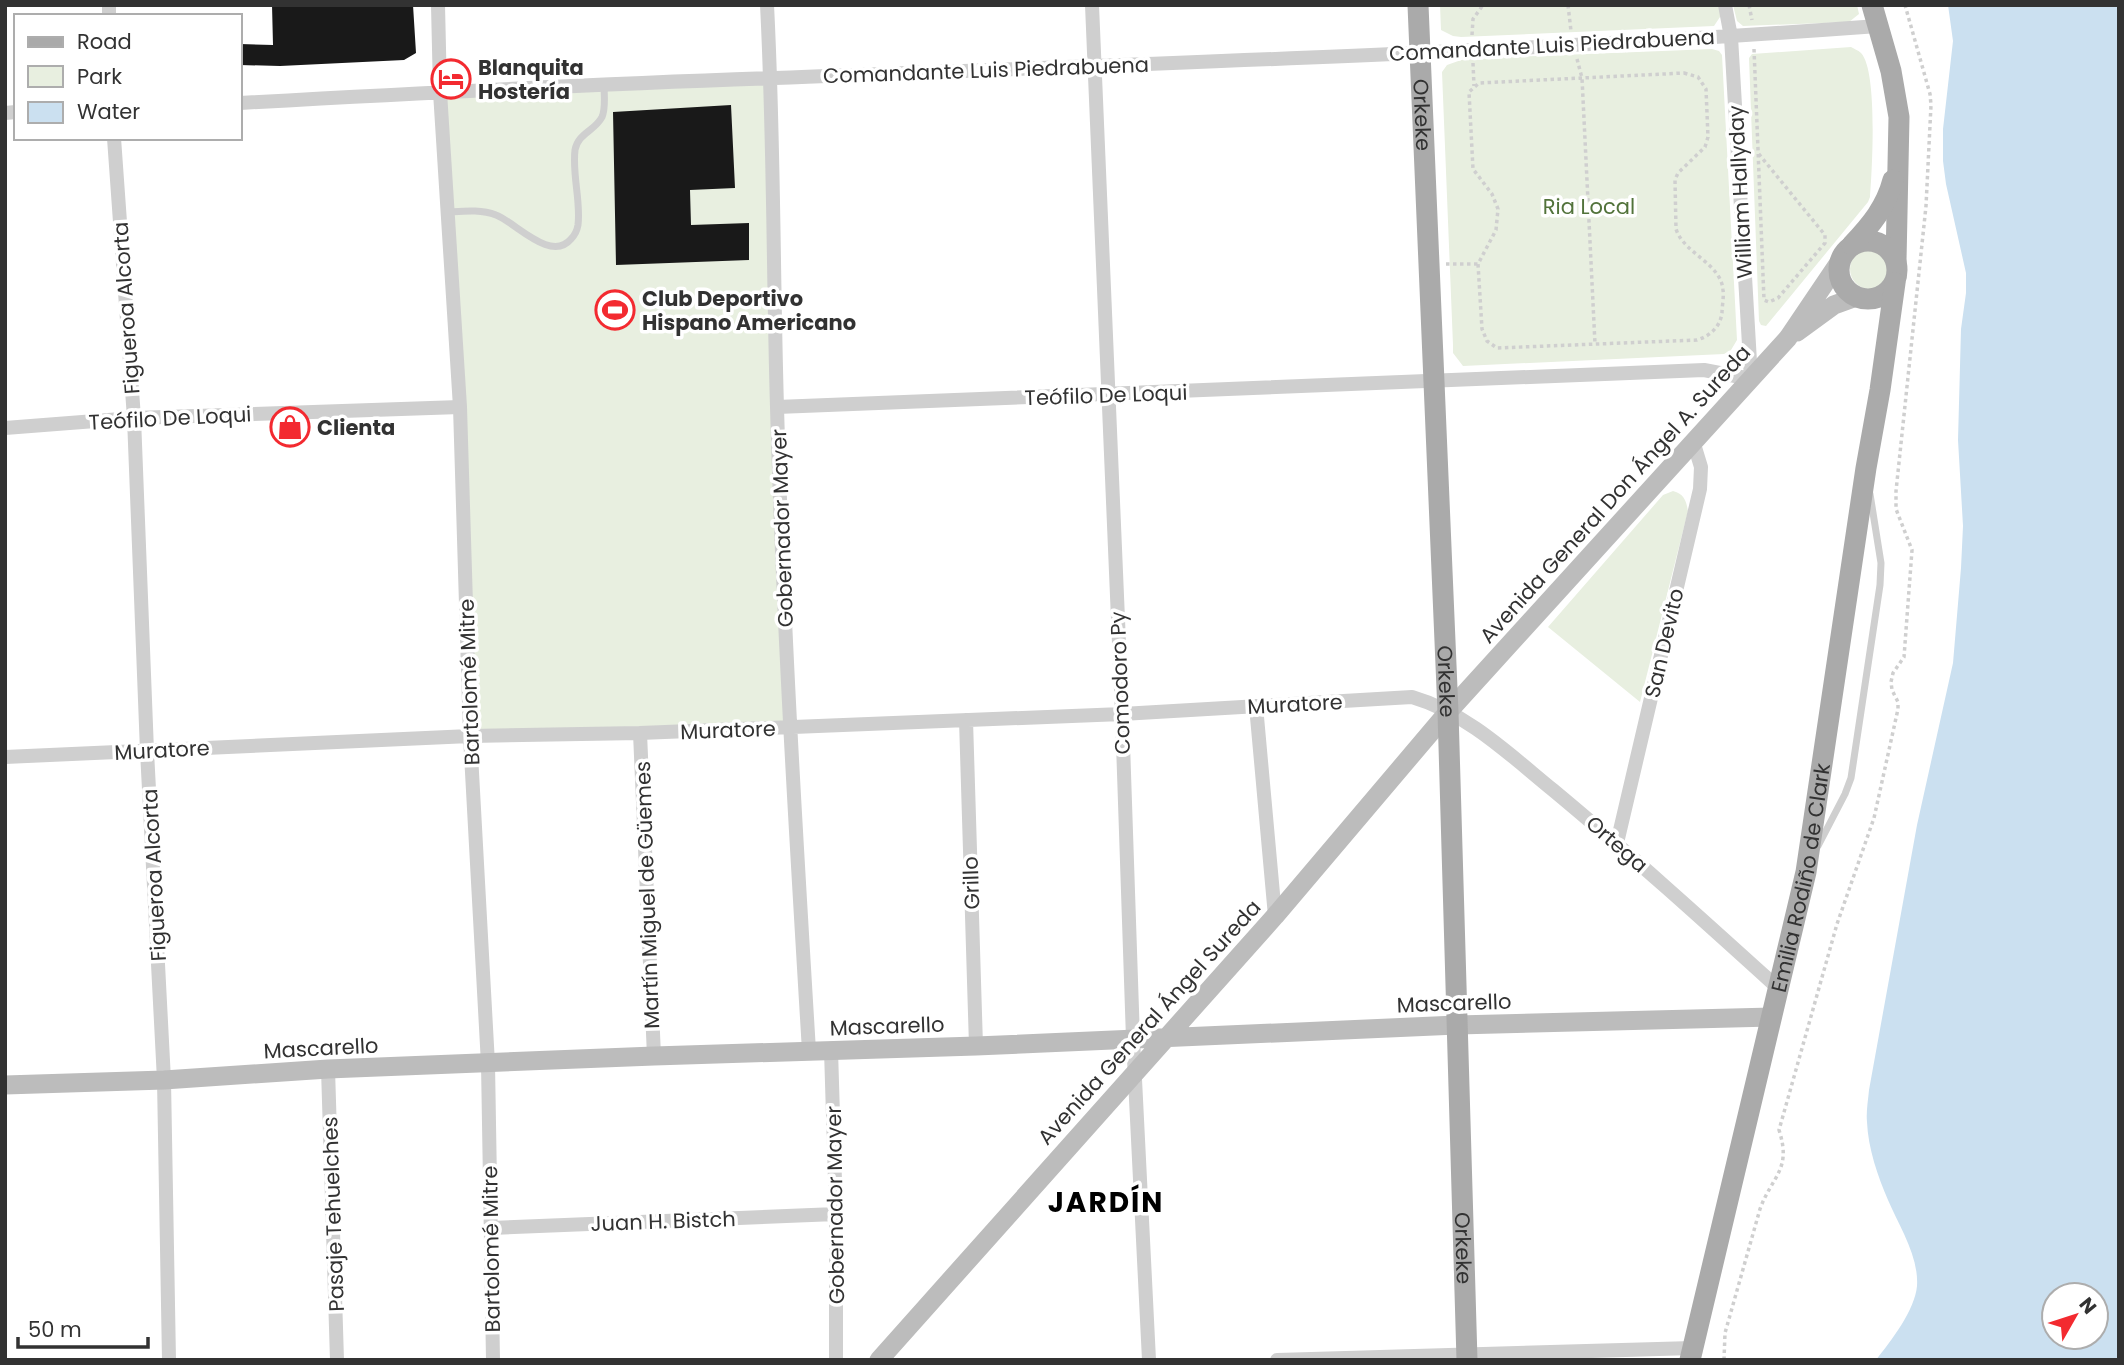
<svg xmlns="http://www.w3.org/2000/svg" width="2124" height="1365" font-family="Poppins,sans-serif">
  <rect width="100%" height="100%" fill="#fff"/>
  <path fill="#e8efe0" d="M1440,5h280v12l-6,9 -253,11 -8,-1 -12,-6z
    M1733,5h124l2,9 -10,8 -106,4 -6,-5z
    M1851,47c3,2 7,3 10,6 17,18 11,117 9,144l-2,5 -102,124 -5,-1 -2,-4 -10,-263 3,-4z
    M1712,49l7,2 3,4 15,285 -6,10 -7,4 -261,12 -10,-13v-8l-11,-273 5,-7 17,-6z
    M771,78l18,650 -319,8 -30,-644z
    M1850 269a20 20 0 1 1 40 0a20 20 0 1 1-40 0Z
    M1673,491c11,3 13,9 15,20l-48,191 -92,-75 115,-132z"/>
  <path fill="#cbe0f0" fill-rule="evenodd" d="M1948,5h171v1355h-243c15,-19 39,-50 41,-74 2,-30 -18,-60 -29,-86 -10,-23 -20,-52 -21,-78 -1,-10 1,-21 2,-32l48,-265 36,-162 8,-95 2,-42 -5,-86 3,-111 5,-36v-20l-20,-89 -3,-23v-32l10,-88zM2054,1295h42v42h-42z"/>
  <path fill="#191919" d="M272,5h141l3,48 -12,7 -124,6 -40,-1v-21l33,1z
    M731,105l4,83 -45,2 1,35 58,-2v37l-133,5 -3,-153z"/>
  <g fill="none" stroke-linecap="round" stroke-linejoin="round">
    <path stroke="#cfcfcf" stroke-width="3.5" stroke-dasharray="3.5 3.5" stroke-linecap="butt" d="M1568,5l3,26
      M1749,5l3,15
      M1472,35l1,-16 10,-14
      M1754,49l10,251 5,2 9,-4 47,-55v-8l-67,-82
      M1577,59l5,19 13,266
      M1473,63l1,23
      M1684,73l14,4 8,12 2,48 -3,10 -27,26 -3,7 1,49c8,25 45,34 47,61 1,7 -1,16 -1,23 -2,14 -12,23 -25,27l-200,8 -10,-7 -5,-12 -4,-65 18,-34 2,-21 -6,-15 -19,-25 -4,-77 10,-9z
      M1446,264h32
      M1724,1360l1,-27 35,-124c12,-33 32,-39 19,-79l58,-206 37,-106 24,-109v-7l-6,-12 -1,-8 2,-9 11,-16 8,-107 -16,-41v-18l30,-285 5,-101 -1,-11 -25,-89"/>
    <path stroke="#cfcfcf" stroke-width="7" d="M448,212c16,-1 33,-3 48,3 19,7 55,48 75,24 4,-4 6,-8 7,-14 3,-24 -6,-50 -3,-75 3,-17 20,-19 27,-33 4,-9 2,-22 2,-32
      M1818,846l27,-52 6,-16 29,-193 1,-22 -11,-69"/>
    <path stroke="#cfcfcf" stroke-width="14" d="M109,5v11
      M438,5l2,87 20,315 10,329 18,328 5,296
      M767,5c7,134 6,268 10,402 6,215 19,429 32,644
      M1092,5l30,709 11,325 16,321
      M240,103c178,-10 356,-19 535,-25 368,-14 736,-25 1103,-52
      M5,113l11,-1
      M114,138l20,280 13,333 17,329 5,280
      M777,407l927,-37 47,9 -20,-342 -6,-32
      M5,428l129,-10 326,-11
      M1256,706l19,210
      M966,720l10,326
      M640,733l14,323
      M5,757l465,-21 170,-3 482,-19 290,-17c55,16 98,58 141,93 77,64 151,131 225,198
      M1617,843l83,-354 1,-22 -7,-23
      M831,1050l5,164v146
      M328,1069l9,291
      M491,1228l345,-14
      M1277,1360l416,-12"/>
    <path stroke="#bcbcbc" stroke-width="19" d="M1797,332l37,-27 22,-8
      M5,1085l159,-5 164,-11 326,-13 322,-10 481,-21 315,-8
      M879,1360l396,-444 173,-204 340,-374 52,-77"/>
    <g stroke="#aaa" stroke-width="21">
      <path id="s1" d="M1418,5l30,707 19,648"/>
      <path d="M1872,5l19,66 8,46 -3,144"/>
      <circle cx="1868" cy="270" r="29"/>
      <path d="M1852,245c19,-20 34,-38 41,-65"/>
      <path id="s2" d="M1690,1360l116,-488 60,-404 14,-78 15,-107"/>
    </g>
  </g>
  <defs>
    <g id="hotel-ring" transform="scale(2.0125)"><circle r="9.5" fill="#fff" stroke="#f32a30" stroke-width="1.5"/><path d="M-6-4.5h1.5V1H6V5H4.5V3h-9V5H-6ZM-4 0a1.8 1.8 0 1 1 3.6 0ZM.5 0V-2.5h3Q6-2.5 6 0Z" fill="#f32a30"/></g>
    <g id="stadium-ring" transform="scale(2.0125)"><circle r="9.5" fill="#fff" stroke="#f32a30" stroke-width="1.5"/><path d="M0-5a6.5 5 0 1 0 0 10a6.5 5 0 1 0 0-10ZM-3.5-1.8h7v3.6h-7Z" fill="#f32a30"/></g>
    <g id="shop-ring" transform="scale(2.0125)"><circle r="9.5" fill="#fff" stroke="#f32a30" stroke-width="1.5"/><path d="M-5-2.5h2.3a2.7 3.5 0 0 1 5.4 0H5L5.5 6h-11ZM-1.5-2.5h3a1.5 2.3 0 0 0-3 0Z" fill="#f32a30"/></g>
  </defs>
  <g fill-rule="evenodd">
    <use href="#hotel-ring" x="451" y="79"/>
    <use href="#stadium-ring" x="615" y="310"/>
    <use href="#shop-ring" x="290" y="427"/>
  </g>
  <g text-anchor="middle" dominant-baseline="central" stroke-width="7" stroke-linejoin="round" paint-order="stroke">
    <g font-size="21" fill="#323232" stroke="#fff">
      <text transform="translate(1552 45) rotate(-3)">Comandante Luis Piedrabuena</text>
      <text transform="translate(986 70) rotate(-2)">Comandante Luis Piedrabuena</text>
      <text stroke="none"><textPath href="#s1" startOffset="110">Orkeke</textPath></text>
      <text transform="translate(1740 192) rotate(-93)">William Hallyday</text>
      <text transform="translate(126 308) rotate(-94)">Figueroa Alcorta</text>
      <text transform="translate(1106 395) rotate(-2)">Teófilo De Loqui</text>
      <text transform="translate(170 418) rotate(-3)">Teófilo De Loqui</text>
      <text transform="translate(1615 494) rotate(-48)">Avenida General Don Ángel A. Sureda</text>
      <text transform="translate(782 528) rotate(-92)">Gobernador Mayer</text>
      <text transform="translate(1664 643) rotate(-77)">San Devito</text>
      <text transform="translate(469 682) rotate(-92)">Bartolomé Mitre</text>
      <text stroke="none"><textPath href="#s1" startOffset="677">Orkeke</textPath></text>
      <text transform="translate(1120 683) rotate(-92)">Comodoro Py</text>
      <text transform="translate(1295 704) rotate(-3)">Muratore</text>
      <text transform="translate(728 730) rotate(-2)">Muratore</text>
      <text transform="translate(162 750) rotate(-3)">Muratore</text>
      <text transform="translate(1617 844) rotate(41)">Ortega</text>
      <text transform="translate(154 875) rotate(-93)">Figueroa Alcorta</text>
      <text stroke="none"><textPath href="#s2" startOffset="495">Emilia Rodiño de Clark</textPath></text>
      <text transform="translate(971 883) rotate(-92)">Grillo</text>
      <text transform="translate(647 895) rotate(-92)">Martín Miguel de Güemes</text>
      <text transform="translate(1454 1003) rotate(-2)">Mascarello</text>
      <text transform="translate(1149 1022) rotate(-48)">Avenida General Ángel Sureda</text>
      <text transform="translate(887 1026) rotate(-2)">Mascarello</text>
      <text transform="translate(321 1048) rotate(-3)">Mascarello</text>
      <text transform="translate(835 1205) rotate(-91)">Gobernador Mayer</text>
      <text transform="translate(333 1214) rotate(-92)">Pasaje Tehuelches</text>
      <text transform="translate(663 1221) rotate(-2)">Juan H. Bistch</text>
      <text transform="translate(491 1249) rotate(-91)">Bartolomé Mitre</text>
      <text stroke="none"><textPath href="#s1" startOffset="1244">Orkeke</textPath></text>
    </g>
    <g font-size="21" font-weight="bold" fill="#323232" stroke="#fff" text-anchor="start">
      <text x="478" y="67">Blanquita<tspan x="478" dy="24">Hostería</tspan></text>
      <text x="642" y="298">Club Deportivo<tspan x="642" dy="24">Hispano Americano</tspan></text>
      <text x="317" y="427">Clienta</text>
    </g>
    <g font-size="21" fill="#52733b" stroke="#fff">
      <text x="1589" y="206">Ria Local</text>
    </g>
    <g font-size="28" font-weight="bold" letter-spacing="2" fill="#000" stroke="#fff">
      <text x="1106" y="1202">JARDÍN</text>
    </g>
  </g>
  <rect width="2124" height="1365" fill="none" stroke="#323232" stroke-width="14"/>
  <rect x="14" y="14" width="228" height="126" fill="#ffffff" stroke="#adadad" stroke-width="2"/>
  <rect x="28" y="37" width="35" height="10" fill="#aaaaaa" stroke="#adadad" stroke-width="2"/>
  <text x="77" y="49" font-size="21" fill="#323232">Road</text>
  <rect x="28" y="66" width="35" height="21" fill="#e8efe0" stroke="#adadad" stroke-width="2"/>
  <text x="77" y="84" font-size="21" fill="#323232">Park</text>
  <rect x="28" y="102" width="35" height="21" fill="#cbe0f0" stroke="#adadad" stroke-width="2"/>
  <text x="77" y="119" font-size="21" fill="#323232">Water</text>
  <g transform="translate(2075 1316) rotate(51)"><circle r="33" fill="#ffffff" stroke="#adadad" stroke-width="2"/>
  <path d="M0-5L12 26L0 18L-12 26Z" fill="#f32a30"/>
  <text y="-10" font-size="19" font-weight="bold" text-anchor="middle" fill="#323232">N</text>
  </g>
  <path d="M18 1337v10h130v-10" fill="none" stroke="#323232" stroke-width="3.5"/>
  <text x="28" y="1337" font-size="21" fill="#323232" stroke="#ffffff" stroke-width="5" paint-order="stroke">50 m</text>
</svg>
